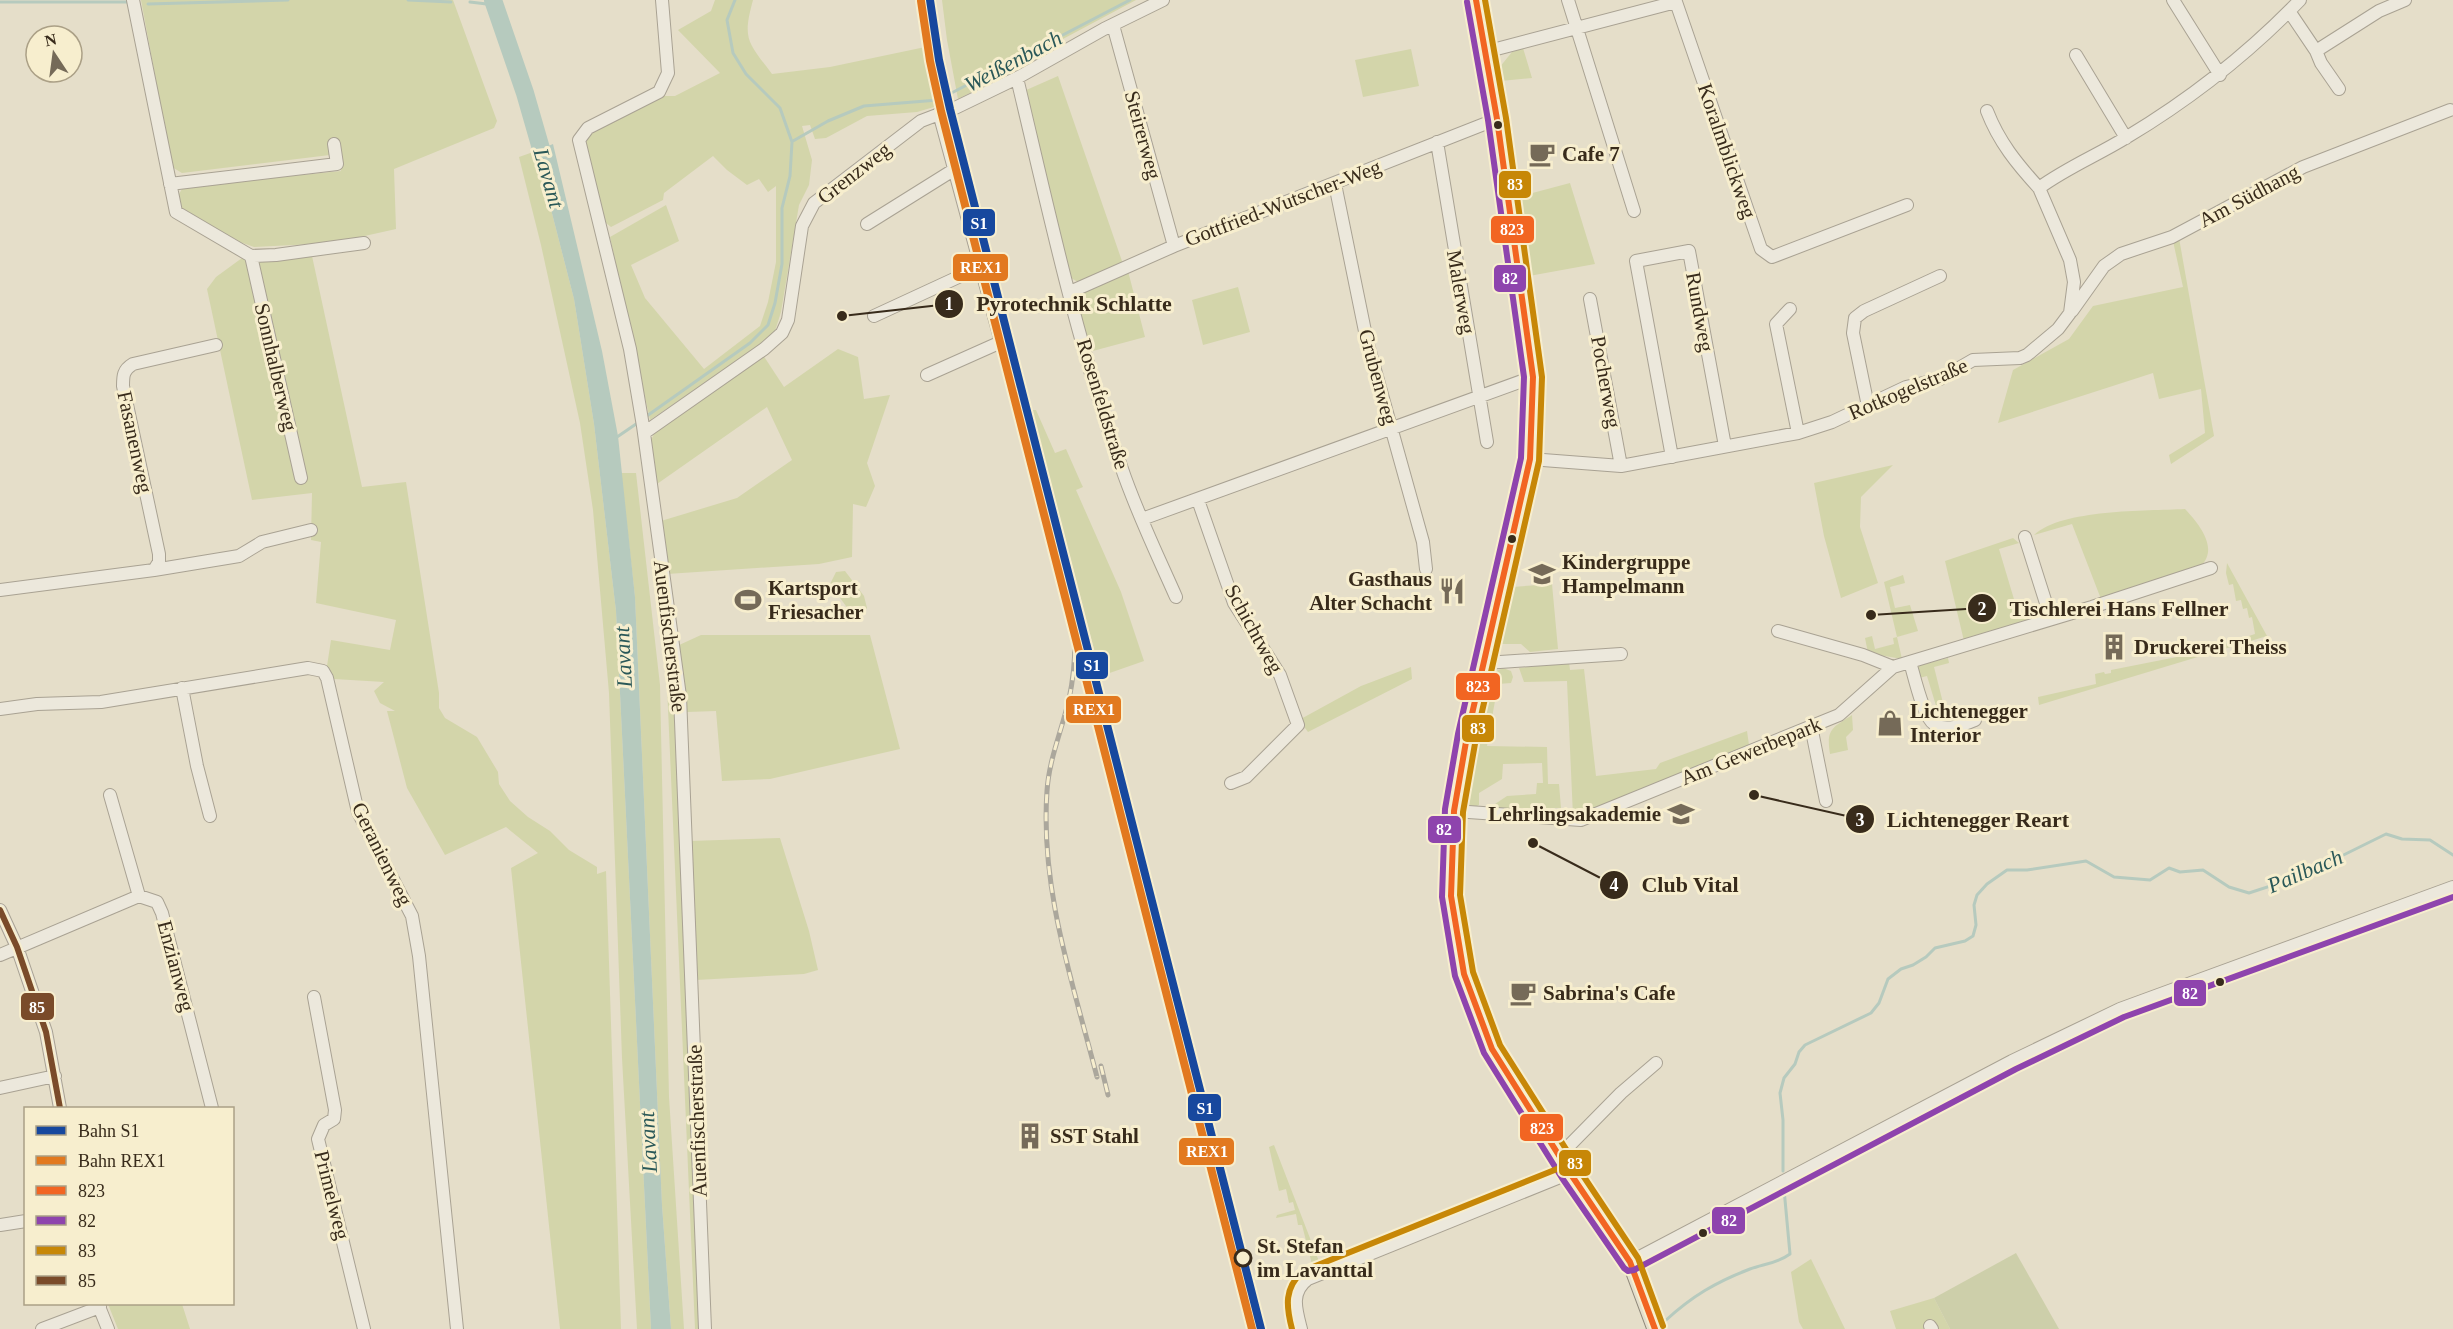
<svg xmlns="http://www.w3.org/2000/svg" width="2453" height="1329" font-family="Georgia,serif">
  <rect width="100%" height="100%" fill="#e5dec9"/>
  <path fill="#d3d5aa" d="M141,0h312l44,121 -3,7 -100,41 2,60 -63,14 -79,4 -14,-5 -60,-35 -2,-11 5,-9 158,-16 -3,-17 -156,19 -10,-6z
    M715,0h38c-11,40 -5,42 19,74l58,-7 100,-21 14,58 -27,8 -50,4 -41,22 -11,1 -5,-14 -8,1 10,34 -3,25 -10,20 -18,107 -6,19 -20,18 -105,71 -40,-183 56,-32 13,36 -48,24 14,33 59,71 56,-43 8,-24 8,-40v-76l-8,6 -9,-13 -12,6 -20,-15 -14,-14 -49,37 -1,7 -52,27 -5,-4 -21,-82 5,-8 72,-37h13l45,-23 -42,-43 33,-19z
    M942,0h194l-105,56 -6,10 -67,33 -11,-59z
    M1523,48l9,30 -31,3 -2,-13 13,-16z
    M1411,49l8,37 -56,11 -8,-37z
    M1058,76l65,188 -45,18 -7,-4 -47,-187z
    M536,151l38,148 20,125 22,187 35,718h-14l-15,-271 -13,-365 -16,-183 -13,-87 -39,-178 -22,-88z
    M1570,183l25,81 -66,12 -12,-79z
    M2179,238l35,198 -43,28 -2,-9 36,-22 -4,-44 -42,10 -6,-26 -155,50 15,-53 56,-31 24,-33 90,-19 -10,-46z
    M312,256l50,231 44,-5 33,211v15l6,10 32,19 21,35 1,12 11,17 18,16 22,14 19,19 28,17v7l9,-3 15,458h-61l-49,-461 27,-15 -32,-26 -61,28 -38,-67 -20,-77h8l-15,-8 -6,-12 10,-9 -50,-3 -7,-13 4,-26 59,10 6,-30 -80,-17 5,-61 -10,-2 1,-47 -60,7 -45,-211 9,-12 26,-19 24,3z
    M1128,271l17,66 -56,15 -12,-50 4,-9z
    M1238,287l12,45 -47,13 -11,-45z
    M838,349l20,8 6,42 26,-4 -23,68 8,23 -9,21 -13,-3 -1,53 -33,7 -152,10 -6,-53 76,-23 55,-38 -25,-53 -110,77 -6,-44 5,-10 107,-75 21,32z
    M1032,410h4l19,43 11,-4 15,34 2,4 -7,3 45,102 23,69 -43,15z
    M1893,465l-32,32 -1,30 18,56 -37,15 -17,-62 -10,-53z
    M621,473h15l24,212 9,412 15,232h-13l-9,-124 -27,-608z
    M2185,509c14,15 34,39 16,57l-100,33 -29,-75 -38,11c28,-26 112,-24 151,-26z
    M2013,538l6,5 -20,6 20,67 17,-4 -1,5 -71,24 -19,-80z
    M2227,563l40,73 -228,69 -1,-8 58,-13 -1,-10 9,-2 1,2 6,-1v-3l86,-17 58,-19 -3,-17 -3,1 -2,-10 -4,1 -2,-9 -5,1 -3,-17 -4,1 -3,-12z
    M845,571l19,25 3,12 -6,6 -10,-1 -21,-29 6,-12z
    M1903,575l2,8 -15,4 5,21 15,-3 8,26 -21,6 5,22 -34,-6 -3,-15 7,-2 3,13 19,-5 -1,-6 4,-1 -13,-55z
    M1552,584l6,65 -28,3 -9,-8h-22l13,-57z
    M662,628h2l10,62 26,639h-5l-28,-644z
    M701,635h169l30,114 -130,30 -48,2 -6,-70 -29,1 -10,-66z
    M1948,658l1,5 -15,4 13,52 27,-6 -2,5c-20,4 -26,9 -42,-6l7,-3 -10,-33 -8,2 -3,-12z
    M1569,662l1,8 14,-1 12,107 60,-7 4,-6 87,-32 2,14 -161,68 -15,3 -6,-135 -43,1 -5,-14z
    M1411,667l1,12 -104,53 -9,-12 62,-34z
    M1503,668l8,3 2,6 -2,6 -13,1 -11,62 60,1 1,37h11l2,24h-72l18,-12 29,-2 1,-11h6l-1,-20 -39,1 -1,15 -23,14v12l-4,2 -10,-3 10,-58 19,-74z
    M1852,715l1,15 -7,7 2,13 -18,4c-4,-25 2,-26 22,-39z
    M780,838l29,93 9,39 -14,4 -108,6 -6,-139z
    M1274,1145l46,119 -1,3 -17,4 4,-5 6,-2 -10,-39h-4l-2,-11 -20,4 1,-3 18,-5 -2,-8 -4,1 -3,-14 -7,2 -10,-44z
    M1811,1259l34,70h-42l-4,-7 -8,-50z
    M1934,1298l16,31h-54l-6,-18z
    M108,1304h74l8,25h-72z"/>
  <path fill="#cdcfaa" d="M2016,1253l43,76h-109l-16,-31z"/>
  <path fill="#b6cabe" d="M553,144l49,207 16,85 17,161 27,608 9,124h-20l-35,-718 -22,-187 -20,-125 -38,-148z"/>
  <g fill="none" stroke-linecap="round" stroke-linejoin="round">
    <path stroke="#b6cabe" stroke-width="3" d="M408,0l43,2
      M0,2h127
      M470,2l25,3
      M148,4l140,-4
      M793,141l35,-20 36,-15 74,-6 192,-100
      M644,418l106,-75 18,-18 7,-22 7,-39v-56l8,-32 2,-34 -12,-34 -34,-34 -13,-21 -6,-33 8,-20
      M617,437l22,-15
      M1783,1171v-51l-3,-27 4,-15 11,-14 4,-12 6,-7 66,-32 8,-10 9,-24 13,-10 12,-4 13,-8 9,-9 30,-7 8,-5 3,-11 -2,-20 3,-10 10,-11 20,-14h20l59,-9 28,16 36,3 19,-12 11,4 23,-2 26,17 20,6 52,-17 85,-42 16,5 28,1 23,15
      M1665,1321c27,-25 51,-39 85,-52 14,-5 28,-6 40,-15l-6,-65"/>
    <path stroke="#b6cabe" stroke-width="18" d="M493,0l32,93 23,80"/>
    <g stroke="#a9a293" stroke-width="14">
      <path id="minor" d="M133,0l43,212 75,44 50,222
        M662,0l6,73 -9,19 -71,36 -9,12 51,209 13,77 37,270 25,633
        M1568,0l66,211
        M2173,0l47,75
        M2289,11l27,40 63,-40 26,-11
        M1113,25l61,221
        M2316,51l5,12 18,26
        M1485,52l191,-50 85,247 11,8 135,-52
        M2076,55l50,83
        M1017,78c31,130 59,262 104,388 15,45 36,88 55,131
        M1987,111c12,31 30,53 52,77
        M1437,142l50,300
        M170,184l167,-20 -3,-20
        M1335,184l32,157 56,201 3,27
        M867,224l88,-55
        M251,256l25,-1 88,-12
        M1070,292l104,-46 323,-127
        M1590,299l31,167
        M1790,309l-14,15 22,109
        M2072,311l32,-45 17,-12 51,-17 131,-70 147,-57
        M874,316l106,-49
        M927,375l74,-33 -62,-229
        M1868,406l-15,-73 2,-15 9,-7 76,-35
        M644,433l120,-84 18,-16 6,-13 14,-94 12,-23 107,-82 34,-13 62,-30 87,-49 59,-29
        M1672,457l-36,-196 53,-10 36,195
        M1530,459l91,7 177,-33 34,-11 74,-35 34,-8 33,-19 47,-2 7,-3 31,-26 12,-16 4,-31 -4,-22 -31,-72c27,-20 59,-33 88,-51 65,-39 120,-82 173,-137
        M1198,500l36,103 46,72 18,50 -52,52 -15,6
        M1142,519l391,-142
        M2025,537l26,82
        M154,570l85,-14 23,-14 49,-12
        M0,590l154,-20 5,-8v-8l-36,-168c0,-10 0,-16 10,-22l83,-19
        M1778,631l85,24 30,12 199,-60 119,-39
        M1910,662c4,13 13,55 24,62 12,8 29,1 41,-4
        M1485,663l136,-9
        M182,688l15,78 13,50
        M0,709l37,-5 64,-2 207,-34 15,3 4,7 31,134 54,104 7,40 38,373
        M1811,726l15,75
        M110,795l29,101
        M1454,811l127,9 258,-105 54,-48
        M0,910l17,37 29,85 14,76
        M0,955l139,-59 18,6 5,11 50,195
        M314,997l21,113 -1,9 -10,6 -6,14 46,190
        M0,1088l55,-12
        M1559,1156l62,-63 35,-30
        M0,1225l26,-4
        M1630,1262l382,-201 108,-52 333,-122
        M98,1304l10,25
        M1930,1326l2,3
        M42,1329l58,-22
        M1301,1329c-5,-19 -11,-37 7,-50l262,-106"/>
    </g>
    <g stroke="#8f887a" stroke-width="17">
      <path id="major" d="M1476,0l21,119 36,258 -3,82 -45,204 -18,73 -13,75 -3,85 13,78 28,75 78,124 60,89 25,67"/>
    </g>
    <use href="#minor" stroke="#ece8dc" stroke-width="12"/>
    <use href="#major" stroke="#e4decc" stroke-width="15"/>
    <g stroke="#aba79c" stroke-width="5">
      <path id="rail" d="M1066,564c9,45 13,89 3,135 -7,31 -20,60 -22,92 -7,98 26,192 50,286
        M1101,1066l7,29"/>
    </g>
    <use href="#rail" stroke="#f7eece" stroke-width="3" stroke-dasharray="9" stroke-linecap="butt"/>
    <g stroke="#f7eece" stroke-width="10">
      <path id="bus-1" d="M1476,0l21,119 36,258 -3,82 -63,277 -13,75 -3,85 13,78 28,75 78,124 60,89 25,67"/>
    </g>
    <g stroke="#f7eece" stroke-width="10">
      <path id="bus-2" d="M1467,2l21,118 36,257 -3,81 -63,276 -13,75 -3,88 13,79 29,77 78,125 62,90 4,3 6,-1 382,-201 108,-52 329,-120"/>
    </g>
    <g stroke="#f7eece" stroke-width="10">
      <path id="bus-3" d="M1485,0l21,118 36,259 -3,84 -63,277 -13,74 -3,83 13,77 27,73 78,123 60,90 25,68
        M1292,1329c-6,-23 -8,-41 11,-58l264,-106"/>
    </g>
    <g stroke="#f7eece" stroke-width="10">
      <path id="bus-4" d="M0,910l17,37 29,85 14,76"/>
    </g>
    <use href="#bus-1" stroke="#f26522" stroke-width="6"/>
    <use href="#bus-2" stroke="#8e44ad" stroke-width="6"/>
    <use href="#bus-3" stroke="#c78707" stroke-width="6"/>
    <use href="#bus-4" stroke="#7a4b2a" stroke-width="6"/>
    <g stroke="#f7eece" stroke-width="12">
      <path id="rail-1" d="M930,0l9,60 11,49 311,1220"/>
    </g>
    <g stroke="#f7eece" stroke-width="12">
      <path id="rail-2" d="M921,1l9,60 11,50 311,1218"/>
    </g>
    <use href="#rail-1" stroke="#17489e" stroke-width="8"/>
    <use href="#rail-2" stroke="#e2791f" stroke-width="8"/>
  </g>
  <defs>
    <g id="cafe-bare" transform="scale(2.07)"><path d="M-5.5-4.5H6V0H3Q3 3.5 0 3.5H-2.5Q-5.5 3.5-5.5 0ZM3-3.2v2h1.7v-2ZM-6 4.5H4V6H-6Z" fill="#756a58" stroke="#f7eece" stroke-width="2.5" paint-order="stroke"/></g>
    <g id="school-bare" transform="scale(2.07)"><path d="M0-5L7-2L0 1L-7-2ZM-4 1L0 2.5L4 1V4Q0 6-4 4Z" fill="#756a58" stroke="#f7eece" stroke-width="2.5" paint-order="stroke"/></g>
    <g id="restaurant-bare" transform="scale(2.07)"><path d="M-5-6h1v4h1v-4h1v4h1v-4h1v5L-1.5 .5V6h-2V.5L-5-1ZM5-6V6H3V1.5H1.5Q1.5-4 5-6Z" fill="#756a58" stroke="#f7eece" stroke-width="2.5" paint-order="stroke"/></g>
    <g id="stadium-bare" transform="scale(2.07)"><path d="M0-5a6.5 5 0 1 0 0 10a6.5 5 0 1 0 0-10ZM-3.5-1.8h7v3.6h-7Z" fill="#756a58" stroke="#f7eece" stroke-width="2.5" paint-order="stroke"/></g>
    <g id="building-bare" transform="scale(2.07)"><path d="M-4-6H4V6H1V3H-1V6H-4ZM-2.5-4.3h1.7v1.8h-1.7ZM.8-4.3h1.7v1.8H.8ZM-2.5-1h1.7V.8h-1.7ZM.8-1h1.7V.8H.8Z" fill="#756a58" stroke="#f7eece" stroke-width="2.5" paint-order="stroke"/></g>
    <g id="shop-bare" transform="scale(2.07)"><path d="M-5-2.5h2.3a2.7 3.5 0 0 1 5.4 0H5L5.5 6h-11ZM-1.5-2.5h3a1.5 2.3 0 0 0-3 0Z" fill="#756a58" stroke="#f7eece" stroke-width="2.5" paint-order="stroke"/></g>
  </defs>
  <g fill-rule="evenodd">
    <use href="#cafe-bare" x="1542" y="154"/>
    <use href="#school-bare" x="1542" y="574"/>
    <use href="#restaurant-bare" x="1452" y="591"/>
    <use href="#stadium-bare" x="748" y="600"/>
    <use href="#building-bare" x="2114" y="647"/>
    <use href="#shop-bare" x="1890" y="723"/>
    <use href="#school-bare" x="1681" y="814"/>
    <use href="#cafe-bare" x="1523" y="993"/>
    <use href="#building-bare" x="1030" y="1136"/>
  </g>
  <g fill="#382b1b" stroke="#f7eece" stroke-width="2">
    <circle cx="1498" cy="125" r="5"/>
    <circle cx="1512" cy="539" r="5"/>
    <circle cx="2220" cy="982" r="5"/>
    <circle cx="1703" cy="1233" r="5"/>
  </g>
  <circle fill="#f7eece" stroke="#382b1b" stroke-width="3" cx="1243" cy="1258" r="8"/>
  <g text-anchor="middle" dominant-baseline="central" stroke-width="6" stroke-linejoin="round" paint-order="stroke">
    <g font-size="21" fill="#382b1b" stroke="#f7eece">
      <text transform="translate(1143 135) rotate(75)">Steirerweg</text>
      <text transform="translate(1727 151) rotate(71)">Koralmblickweg</text>
      <text transform="translate(854 173) rotate(-38)">Grenzweg</text>
      <text transform="translate(2249 196) rotate(-28)">Am Südhang</text>
      <text transform="translate(1283 203) rotate(-21)">Gottfried-Wutscher-Weg</text>
      <text transform="translate(1461 292) rotate(80)">Malerweg</text>
      <text transform="translate(1700 312) rotate(80)">Rundweg</text>
      <text transform="translate(276 367) rotate(77)">Sonnhalberweg</text>
      <text transform="translate(1378 377) rotate(75)">Grubenweg</text>
      <text transform="translate(1606 382) rotate(80)">Pocherweg</text>
      <text transform="translate(1908 389) rotate(-23)">Rotkogelstraße</text>
      <text transform="translate(1103 404) rotate(73)">Rosenfeldstraße</text>
      <text transform="translate(135 442) rotate(78)">Fasanenweg</text>
      <text transform="translate(1254 629) rotate(61)">Schichtweg</text>
      <text transform="translate(670 636) rotate(83)">Auenfischerstraße</text>
      <text transform="translate(1751 751) rotate(-22)">Am Gewerbepark</text>
      <text transform="translate(382 854) rotate(64)">Geranienweg</text>
      <text transform="translate(176 966) rotate(75)">Enzianweg</text>
      <text transform="translate(697 1121) rotate(-92)">Auenfischerstraße</text>
      <text transform="translate(332 1195) rotate(76)">Primelweg</text>
    </g>
    <g font-size="21" font-weight="bold" fill="#382b1b" stroke="#f7eece" text-anchor="start">
      <text x="1562" y="154">Cafe 7</text>
      <text x="1562" y="562">Kindergruppe<tspan x="1562" dy="24">Hampelmann</tspan></text>
      <text x="1432" y="579" text-anchor="end">Gasthaus<tspan x="1432" dy="24">Alter Schacht</tspan></text>
      <text x="768" y="588">Kartsport<tspan x="768" dy="24">Friesacher</tspan></text>
      <text x="2134" y="647">Druckerei Theiss</text>
      <text x="1910" y="711">Lichtenegger<tspan x="1910" dy="24">Interior</tspan></text>
      <text x="1661" y="814" text-anchor="end">Lehrlingsakademie</text>
      <text x="1543" y="993">Sabrina's Cafe</text>
      <text x="1050" y="1136">SST Stahl</text>
    </g>
    <g font-size="21" font-weight="bold" fill="#382b1b" stroke="#f7eece" text-anchor="start">
      <text x="1257" y="1246">St. Stefan<tspan x="1257" dy="24">im Lavanttal</tspan></text>
    </g>
    <g font-size="22" font-style="italic" fill="#2a5858" stroke="#f7eece">
      <text transform="translate(1013 61) rotate(-28)">Weißenbach</text>
      <text transform="translate(549 178) rotate(74)">Lavant</text>
      <text transform="translate(623 657) rotate(-93)">Lavant</text>
      <text transform="translate(2305 871) rotate(-23)">Pailbach</text>
      <text transform="translate(648 1142) rotate(-93)">Lavant</text>
    </g>
  </g>
  <path fill="none" stroke="#382b1b" stroke-width="2" d="M842 316L949 304M1871 615L1982 608M1754 795L1860 819M1533 843L1614 885"/>
  <g fill="#382b1b" stroke="#f7eece" stroke-width="2">
    <circle cx="842" cy="316" r="6"/>
    <circle cx="1871" cy="615" r="6"/>
    <circle cx="1754" cy="795" r="6"/>
    <circle cx="1533" cy="843" r="6"/>
    <circle cx="949" cy="304" r="15"/>
    <circle cx="1982" cy="608" r="15"/>
    <circle cx="1860" cy="819" r="15"/>
    <circle cx="1614" cy="885" r="15"/>
  </g>
  <g font-size="18" text-anchor="middle" font-weight="bold" fill="#fff">
    <text x="949" y="310">1</text>
    <text x="1982" y="615">2</text>
    <text x="1860" y="826">3</text>
    <text x="1614" y="891">4</text>
  </g>
  <g font-size="22" text-anchor="middle" font-weight="bold" fill="#382b1b" stroke="#f7eece" stroke-width="6" stroke-linejoin="round" paint-order="stroke">
    <text x="1074" y="311">Pyrotechnik Schlatte</text>
    <text x="2119" y="616">Tischlerei Hans Fellner</text>
    <text x="1978" y="827">Lichtenegger Reart</text>
    <text x="1690" y="892">Club Vital</text>
  </g>
  <g stroke="#f7eece" stroke-width="2">
    <rect x="1498" y="170" width="34" height="29" rx="6" fill="#c78707"/>
    <rect x="962" y="208" width="34" height="29" rx="6" fill="#17489e"/>
    <rect x="1490" y="215" width="45" height="29" rx="6" fill="#f26522"/>
    <rect x="952" y="253" width="57" height="29" rx="6" fill="#e2791f"/>
    <rect x="1493" y="264" width="34" height="29" rx="6" fill="#8e44ad"/>
    <rect x="1075" y="651" width="34" height="29" rx="6" fill="#17489e"/>
    <rect x="1455" y="672" width="46" height="29" rx="6" fill="#f26522"/>
    <rect x="1065" y="695" width="57" height="29" rx="6" fill="#e2791f"/>
    <rect x="1461" y="714" width="34" height="29" rx="6" fill="#c78707"/>
    <rect x="1427" y="815" width="35" height="29" rx="6" fill="#8e44ad"/>
    <rect x="2173" y="979" width="34" height="28" rx="6" fill="#8e44ad"/>
    <rect x="20" y="992" width="35" height="29" rx="6" fill="#7a4b2a"/>
    <rect x="1187" y="1093" width="35" height="29" rx="6" fill="#17489e"/>
    <rect x="1519" y="1113" width="45" height="29" rx="6" fill="#f26522"/>
    <rect x="1178" y="1137" width="57" height="29" rx="6" fill="#e2791f"/>
    <rect x="1558" y="1149" width="34" height="28" rx="6" fill="#c78707"/>
    <rect x="1711" y="1206" width="35" height="29" rx="6" fill="#8e44ad"/>
  </g>
  <g font-size="16" text-anchor="middle" font-weight="bold" fill="#fff">
    <text x="1515" y="190">83</text>
    <text x="979" y="229">S1</text>
    <text x="1512" y="235">823</text>
    <text x="981" y="273">REX1</text>
    <text x="1510" y="284">82</text>
    <text x="1092" y="671">S1</text>
    <text x="1478" y="692">823</text>
    <text x="1094" y="715">REX1</text>
    <text x="1478" y="734">83</text>
    <text x="1444" y="835">82</text>
    <text x="2190" y="999">82</text>
    <text x="37" y="1013">85</text>
    <text x="1205" y="1114">S1</text>
    <text x="1542" y="1134">823</text>
    <text x="1207" y="1157">REX1</text>
    <text x="1575" y="1169">83</text>
    <text x="1729" y="1226">82</text>
  </g>
  <rect x="24" y="1107" width="210" height="198" fill="#f7eece" stroke="#aba086" stroke-width="1.5"/>
  <rect x="36" y="1126" width="30" height="9" fill="#17489e" stroke="#aba086" stroke-width="1.5"/>
  <text x="78" y="1137" font-size="18" fill="#382b1b">Bahn S1</text>
  <rect x="36" y="1156" width="30" height="9" fill="#e2791f" stroke="#aba086" stroke-width="1.5"/>
  <text x="78" y="1167" font-size="18" fill="#382b1b">Bahn REX1</text>
  <rect x="36" y="1186" width="30" height="9" fill="#f26522" stroke="#aba086" stroke-width="1.5"/>
  <text x="78" y="1197" font-size="18" fill="#382b1b">823</text>
  <rect x="36" y="1216" width="30" height="9" fill="#8e44ad" stroke="#aba086" stroke-width="1.5"/>
  <text x="78" y="1227" font-size="18" fill="#382b1b">82</text>
  <rect x="36" y="1246" width="30" height="9" fill="#c78707" stroke="#aba086" stroke-width="1.5"/>
  <text x="78" y="1257" font-size="18" fill="#382b1b">83</text>
  <rect x="36" y="1276" width="30" height="9" fill="#7a4b2a" stroke="#aba086" stroke-width="1.5"/>
  <text x="78" y="1287" font-size="18" fill="#382b1b">85</text>
  <g transform="translate(54 54) rotate(347)"><circle r="28" fill="#f7eece" stroke="#aba086" stroke-width="1.5"/>
  <path d="M0-4.5L10 22L0 15L-10 22Z" fill="#756a58"/>
  <text y="-9" font-size="16" font-weight="bold" text-anchor="middle" fill="#382b1b">N</text>
  </g>
</svg>
